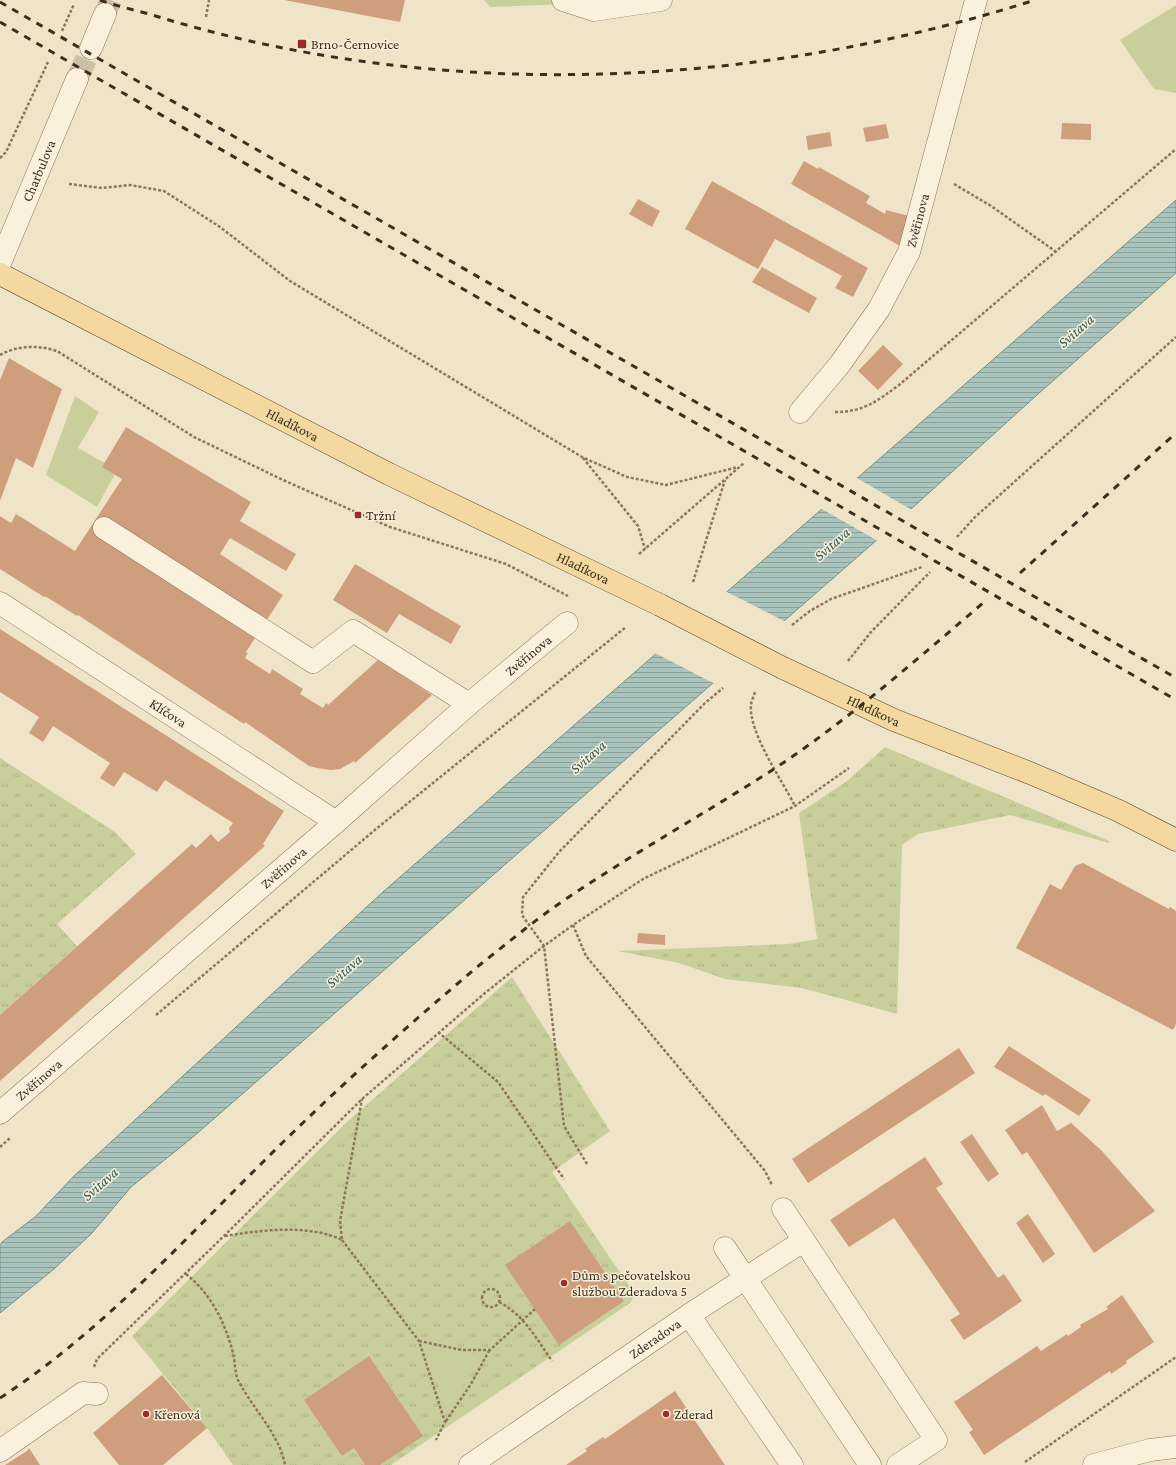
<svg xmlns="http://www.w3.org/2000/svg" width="1176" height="1465" font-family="'Crimson Pro',serif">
  <defs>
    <pattern id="grass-tufts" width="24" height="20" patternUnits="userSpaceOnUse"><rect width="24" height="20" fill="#c9cf9b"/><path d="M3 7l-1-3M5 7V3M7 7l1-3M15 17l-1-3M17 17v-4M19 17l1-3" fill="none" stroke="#aeb285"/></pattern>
    <pattern id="water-rules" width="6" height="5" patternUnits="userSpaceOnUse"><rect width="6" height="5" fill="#a9c4bc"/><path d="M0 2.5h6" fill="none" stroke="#8ba098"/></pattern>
  </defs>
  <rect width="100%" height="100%" fill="#f0e4c8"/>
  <path fill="url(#grass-tufts)" d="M885,747l224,94v2l-99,-28 -92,19 -16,11 -5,169 -95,-26 -77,-9 -46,-16 -61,-12 170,-7 29,-5 -18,-126 48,-32z
    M0,758l115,74 21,22 -79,70 20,22 -77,69z
    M512,977l98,154 -58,41 80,118 2,6 -4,7 -239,162h-158l-26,-37 -75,-92 216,-215z"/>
  <path fill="#c9cf9b" d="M484,0h191l-185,7z
    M1176,5v88l-22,-4 -34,-49z
    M75,396l24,16 -21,36 27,15 10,11 -18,33 -51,-32z
    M426,1349l57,6 -35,55 -2,-2 -11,-36z"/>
  <path fill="url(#water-rules)" stroke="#6f938a" d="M1176,200v73l-138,121 -160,145 -685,598 -62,50 -39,46 -38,36 -54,44v-68l2,-3 33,-25 39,-41 310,-285z"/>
  <path fill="#f0e4c8" d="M855,477l57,33 -34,31 -58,-33z
    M725,591l61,31 -71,62 -60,-31z"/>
  <path fill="#cf9f7d" d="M284,0h121l-5,22z
    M1062,123l29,1v16l-30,-1z
    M886,124l3,14 -23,4 -3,-14z
    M830,132l2,14 -24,4 -2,-14z
    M804,161l14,8 1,-2 51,29 -4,7 19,11 1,-4 23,6 -9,30 -109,-62z
    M712,181l156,87 -15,29 -18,-9 7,-12 -67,-37 -17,30 -73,-40z
    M638,199l22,12 -8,16 -23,-13z
    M762,267l55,31 -8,15 -57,-31z
    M883,345l20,19 -25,26 -20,-19z
    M9,358l53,31 -29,79 -17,-10 -16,43v-121z
    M126,427l125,75 -11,19 56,33 -10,17 -56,-33 -10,16 63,41 -37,57 2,1 -3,5 25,16 2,-5 31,20 -3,5 23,14 3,-5 2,2 50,-45 54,35 -77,68 -1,-2 -14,8 -9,1 -14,-2 -8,-2 -64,-44 -1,2 -31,-20 -135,-89 -1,1 -32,-20 -1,1 -44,-28v-53l11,7 5,-9 59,37 47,-72 -20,-12z
    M355,564l106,62 -10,18 -52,-30 -12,19 -54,-33z
    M0,629l284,182 -21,33 2,2 -265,235v-66l192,-171 4,4 15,-14 7,8 12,-10 -1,-4 4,-5 -68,-43 -8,12 -33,-20 -10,15 -14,-9 10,-15 -57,-37 -10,16 -14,-9 10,-16 -39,-25z
    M1083,863l86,46 1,-2 6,4v113l-3,6 -157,-82 34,-64 11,6 14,-24z
    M638,933l27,2v10l-28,-2z
    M1009,1046l82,54 -12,16 -34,-22 -2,2 -49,-29z
    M959,1048l16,25 -167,110 -16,-24z
    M1042,1105l15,26 14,-8 31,28 53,60 -61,42 -67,-101 -5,3 -17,-25z
    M972,1134l27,40 -11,8 -28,-40z
    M925,1157l18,27 -7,4 62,90 6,-4 18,27 -58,39 -14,-20 10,-6 -66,-96 -45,29 -19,-27z
    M1028,1214l27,40 -12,9 -27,-40z
    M570,1221l54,80 -65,44 -54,-80z
    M1122,1295l32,47 -28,19 1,2 -16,11 -1,-3 -126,84 -15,-23 4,-2 -19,-28 83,-56 4,5 26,-17 1,2 13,-9 -1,-2 28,-16 -2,-2z
    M369,1356l54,80 -43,29h-15l-11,-17 -12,8 -38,-56z
    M162,1375l45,53 -44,37h-44l-26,-32z
    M675,1391l50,74h-159l21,-14 -2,-2 18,-12 2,2z
    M29,1448l11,17h-35l22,-14z"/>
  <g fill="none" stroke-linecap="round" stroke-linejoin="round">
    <path stroke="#ccc0a6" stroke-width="22" stroke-dasharray="22 11" stroke-linecap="butt" d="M105,14l6,-14
      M77,79l14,-31"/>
    <g stroke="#8d765c" stroke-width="23">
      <g id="minor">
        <path d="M563,0l31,10 67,-10"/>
        <path d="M91,48l14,-34"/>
        <path id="s1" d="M0,263l77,-184"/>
        <path id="s2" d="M800,412l40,-48 39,-55 30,-57 67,-252"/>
        <path d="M104,528l209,134 40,-31 116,73"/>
        <path id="s3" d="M0,603l336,219"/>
        <path id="s4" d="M0,1113l336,-291 133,-118 98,-81"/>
        <path d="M783,1209l153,231 -38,25"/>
        <path d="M725,1248l145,217"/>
        <path d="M689,1315l103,150"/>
        <path d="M0,1451l83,-58 14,1"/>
        <path id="s5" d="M470,1465l219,-150 114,-74"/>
        <path d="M1094,1465l56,-15 26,-3"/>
      </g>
    </g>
    <g stroke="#5b4430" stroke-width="23">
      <g id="major">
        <path id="s6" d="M0,274l389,200 271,131"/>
        <path id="s7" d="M783,668l111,52 136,53 87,37 59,30"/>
      </g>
    </g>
    <path stroke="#8d765c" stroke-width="2.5" stroke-dasharray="3 2" stroke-linecap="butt" d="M206,17l3,-17
      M62,31l12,-27
      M0,158l6,-6 42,-90
      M69,184l33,4 28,-3 34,6 56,36 70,54 292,176 45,20 39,8 72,-18
      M954,184l37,22 64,45
      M0,355c18,-10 38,-10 57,-4l137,86 89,43 107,47 116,37 62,32
      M835,412c29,0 42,-11 64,-27l277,-236
      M583,458l55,68 7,23
      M957,537l17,-19 202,-181
      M639,554l105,-91
      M693,582l32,-102
      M792,625l18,-14 21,-12 91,-32
      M848,661l23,-29 59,-60
      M755,692c-1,4 -3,8 -4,12 -3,28 31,76 44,102
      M573,925l13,31 179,215 7,14
      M156,1015l220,-186 250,-202
      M438,1032l60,50 66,97
      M0,1147l10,-9
      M587,1164l-23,-38 -20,-180 -22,-31 1,-18 36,-45 146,-149 18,-15
      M225,1236c35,-6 85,-12 117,4l-2,-19 22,-122
      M342,1240l77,101 26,81 -9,18
      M186,1274c25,20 39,48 47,79 2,9 2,20 5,27 14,28 41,53 47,85
      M482 1298a9 9 0 1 1 18 0a9 9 0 1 1-18 0Z
      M499,1302c25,13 37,36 53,59
      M419,1341l43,9h28l45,-41
      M94,1367l3,-8 127,-123 138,-137 123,-106 59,-47 29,-21 70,-46 152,-73 54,-38
      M446,1421l25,-37 18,-33
      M1025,1462l151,-105"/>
    <use href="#minor" stroke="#faf1dc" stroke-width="22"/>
    <use href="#major" stroke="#f3d9a0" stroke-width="22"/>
    <path stroke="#3d2e20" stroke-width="3" stroke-dasharray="7 7" stroke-linecap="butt" d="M100,0c19,7 40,11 59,17 283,86 597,72 876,-17
      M0,2l1176,676
      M0,22l1176,678
      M1020,573l156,-140
      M0,1398c100,-65 181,-155 265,-238 69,-69 142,-134 217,-197 27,-21 53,-43 81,-62 69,-47 141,-87 211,-132 74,-49 141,-108 209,-166"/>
    <g stroke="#5b4430" stroke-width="23" stroke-linecap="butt">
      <path id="major-bridge" d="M660,605l123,63"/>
    </g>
    <use href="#major-bridge" stroke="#f3d9a0" stroke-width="22"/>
  </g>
  <g fill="#9e2a2b" stroke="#f7eed8" stroke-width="1.5">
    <rect x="297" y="39" width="10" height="10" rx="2"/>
    <rect x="354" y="511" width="8" height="8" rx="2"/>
    <circle cx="564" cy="1283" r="4"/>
    <circle cx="146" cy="1414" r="4"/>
    <circle cx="666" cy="1414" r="4"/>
  </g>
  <g text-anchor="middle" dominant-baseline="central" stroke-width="3" stroke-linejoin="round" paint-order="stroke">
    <g font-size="14" fill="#3d2e20" stroke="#f7eed8" text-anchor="start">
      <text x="311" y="44">Brno-Černovice</text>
      <text x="366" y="515">Tržní</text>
      <text x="572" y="1275">Dům s pečovatelskou<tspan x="572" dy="16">službou Zderadova 5</tspan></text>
      <text x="154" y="1414">Křenová</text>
      <text x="674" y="1414">Zderad</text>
    </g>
    <g font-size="14" fill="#3d2e20" stroke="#f7eed8">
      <text stroke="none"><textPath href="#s1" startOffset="100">Charbulova</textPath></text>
      <text stroke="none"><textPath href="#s2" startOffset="227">Zvěřinova</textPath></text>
      <text stroke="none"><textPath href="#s6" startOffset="329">Hladíkova</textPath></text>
      <text stroke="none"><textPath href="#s6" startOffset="653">Hladíkova</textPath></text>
      <text stroke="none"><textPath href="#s4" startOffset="699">Zvěřinova</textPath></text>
      <text stroke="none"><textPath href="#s7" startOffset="100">Hladíkova</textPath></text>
      <text stroke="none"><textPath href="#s3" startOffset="201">Klíčova</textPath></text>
      <text stroke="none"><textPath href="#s4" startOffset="375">Zvěřinova</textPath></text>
      <text stroke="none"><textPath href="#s4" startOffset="51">Zvěřinova</textPath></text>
      <text stroke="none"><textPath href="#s5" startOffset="224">Zderadova</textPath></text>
    </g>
    <g font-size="15" font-style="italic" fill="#2f5d5a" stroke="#f7eed8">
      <text transform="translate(1076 331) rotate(-41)">Svitava</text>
      <text transform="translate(832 544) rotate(-41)">Svitava</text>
      <text transform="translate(588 757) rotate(-41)">Svitava</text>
      <text transform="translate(344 971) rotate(-41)">Svitava</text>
      <text transform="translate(100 1184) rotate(-41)">Svitava</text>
    </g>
  </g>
</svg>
